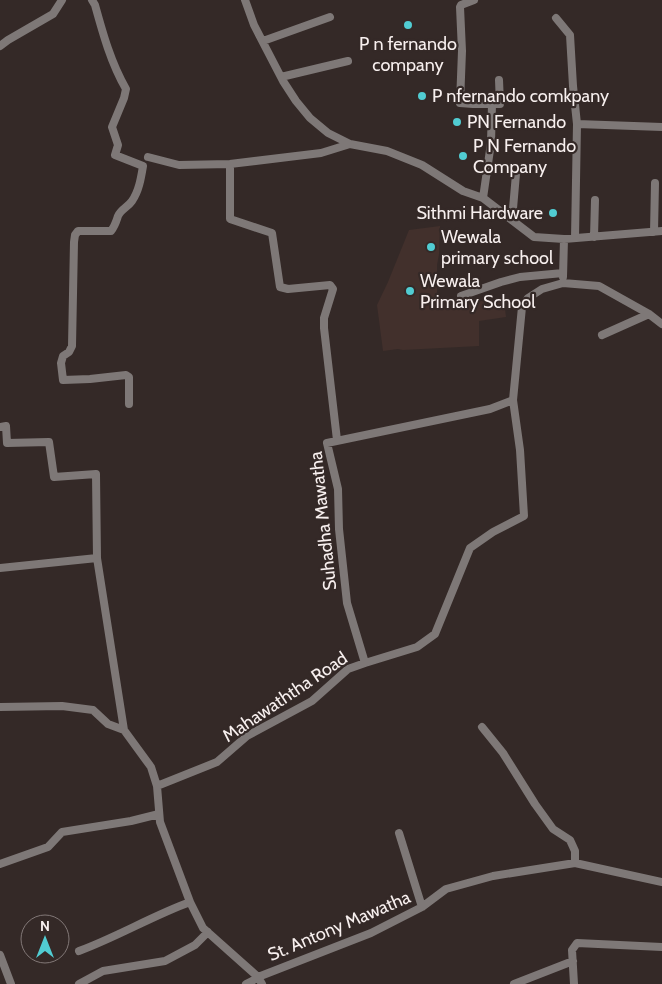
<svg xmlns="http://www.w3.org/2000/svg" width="662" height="984" font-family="Cabin,sans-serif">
  <rect width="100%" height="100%" fill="#342927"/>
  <path fill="#42302c" d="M440,226l-1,28 -2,11v38l67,-3 2,17 -27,4v25l-76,4 -5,-1 -15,2 -6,-46 11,-23 21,-52z"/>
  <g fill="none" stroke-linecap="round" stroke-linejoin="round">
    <path stroke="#7e7877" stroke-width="8" d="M92,0l3,5c8,29 16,58 31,84l-2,9 -12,29 6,18 -3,10 28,11c-2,12 -4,25 -11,35 -4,6 -11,8 -14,15 -2,6 -3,10 -7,15h-33l-3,4 -1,7 -2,104 -3,6 -6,4 -2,7 2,17 27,-1 36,-4 3,2v27
      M245,0l9,25 29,56 13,20 14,17 18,15 22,11 37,7 35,14 41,26 20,7 51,39 30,2 98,-8
      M474,0l-13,5 -1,2 2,44 -2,52 13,1h19
      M556,18l14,17 3,51 4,38
      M263,41l67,-24
      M0,46l8,-6 45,-26 9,-14
      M281,77l67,-16
      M148,157l31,8 51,-1 91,-11 29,-9
      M230,164v55l42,14 8,54 8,2 42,-4 3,4 -9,29v10l13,112
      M483,198l8,-55 1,-39h8l-1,-24
      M512,220l4,-46
      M654,232l1,-49
      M594,237l1,-37
      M575,238l2,-114 85,3
      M563,277l1,-38
      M461,296l40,-14 19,-5 43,-4
      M602,335l47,-21
      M0,427l6,-1 1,17 42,-1 5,35 42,-3 1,84 27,172
      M0,568l97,-10
      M365,663l-18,-60 -8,-74 -1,-40 -11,-46 163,-34 23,-9
      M0,707l62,-1 31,4 15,14 16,6 27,37 6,19 3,36 30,80 13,26 55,49 4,7
      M482,727l21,26 32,51 18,25 17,11 5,11v12
      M157,786l60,-24 30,-26 65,-35 36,-32 17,-6 52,-16 18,-13 35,-86 23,-16 31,-16 -4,-66 -7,-50 9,-93 6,-9 14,-9 21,-6 36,3 50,28 13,10
      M399,833l23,74
      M0,864l48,-17 14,-15 69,-11 28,-7
      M79,951c38,-14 73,-35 111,-49
      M0,955l11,29
      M79,984l24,-13 62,-10 30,-16 13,-13
      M246,984l6,-3 6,-4 113,-44 51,-26 24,-18 47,-13 82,-13 87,19
      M514,984l59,-23
      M574,984l-2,-34 5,-7 85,4"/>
  </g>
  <g fill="#51ccd2" stroke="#342927" stroke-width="2">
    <circle cx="408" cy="25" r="5"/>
    <circle cx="422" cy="96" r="5"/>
    <circle cx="457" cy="122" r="5"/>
    <circle cx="463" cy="156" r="5"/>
    <circle cx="553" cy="213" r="5"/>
    <circle cx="431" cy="247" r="5"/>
    <circle cx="410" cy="291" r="5"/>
  </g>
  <g text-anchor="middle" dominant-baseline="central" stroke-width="4.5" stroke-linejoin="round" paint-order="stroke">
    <g font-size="18" fill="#f7efee" stroke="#342927" text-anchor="start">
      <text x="408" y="44" text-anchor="middle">P n fernando<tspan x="408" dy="21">company</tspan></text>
      <text x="432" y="96">P nfernando comkpany</text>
      <text x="467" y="122">PN Fernando</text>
      <text x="473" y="146">P N Fernando<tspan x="473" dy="21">Company</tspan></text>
      <text x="543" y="213" text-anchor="end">Sithmi Hardware</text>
      <text x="441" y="237">Wewala<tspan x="441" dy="21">primary school</tspan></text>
      <text x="420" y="281">Wewala<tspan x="420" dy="21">Primary School</tspan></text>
    </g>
    <g font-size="18" fill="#f7efee" stroke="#342927">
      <text transform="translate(323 521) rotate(-96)">Suhadha Mawatha</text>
      <text transform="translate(285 697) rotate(-34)">Mahawaththa Road</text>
      <text transform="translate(339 926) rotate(-23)">St. Antony Mawatha</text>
    </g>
  </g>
  <g transform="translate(45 939)"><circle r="24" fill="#342927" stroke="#827877"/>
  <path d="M0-4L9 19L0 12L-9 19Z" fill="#51ccd2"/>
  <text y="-8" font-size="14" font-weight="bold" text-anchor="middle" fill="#f7efee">N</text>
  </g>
</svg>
